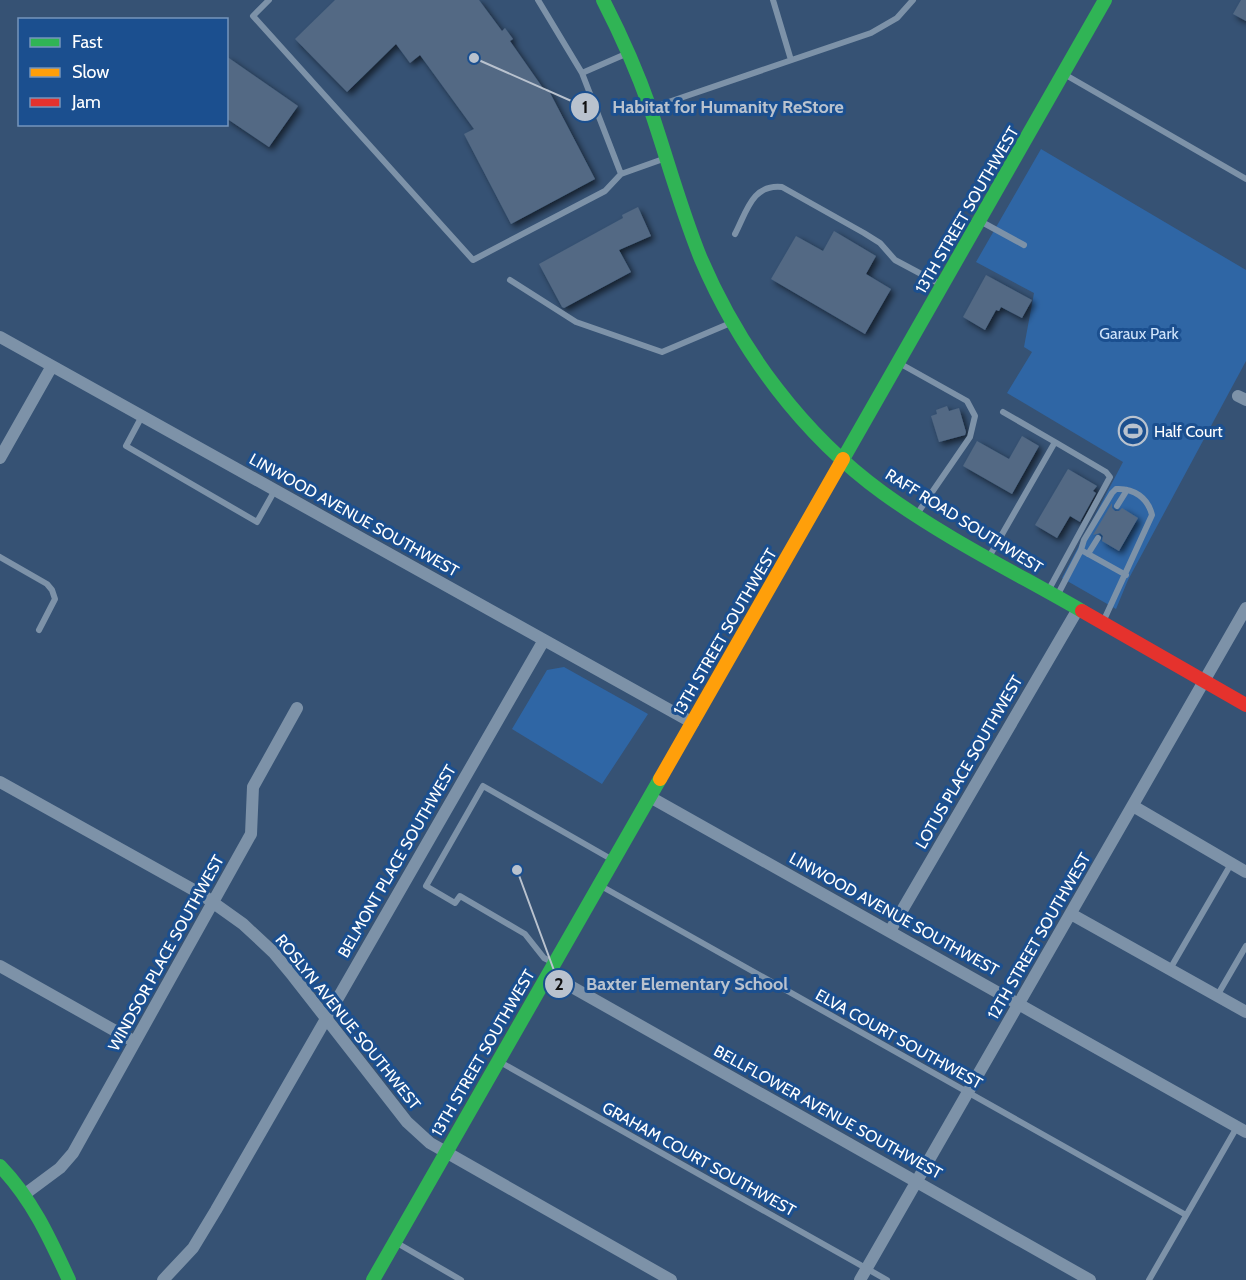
<svg xmlns="http://www.w3.org/2000/svg" width="1246" height="1280" font-family="Cabin,sans-serif">
  <defs>
    <filter id="shadow"><feDropShadow dx="3.5" dy="3.5" stdDeviation="3" flood-color="#0009"/></filter>
  </defs>
  <rect width="100%" height="100%" fill="#365274"/>
  <path fill="#2f66a5" d="M1041,149l205,121v91l-118,219 -12,29 -54,-31 61,-116 -116,-69 25,-41 -8,-5 10,-54 -58,-31z
    M564,667l84,47 -46,70 -90,-55 35,-59z"/>
  <path fill="#526984" filter="url(#shadow)" d="M335,0h144l23,31 3,-3 8,11 -3,2 35,50 3,-2 47,90 -84,45 -47,-90 10,-5 -54,-74 -10,8 -14,-19 -49,48 -52,-53z
    M1241,0h5v21l-13,-7z
    M226,56l72,50 -29,41 -43,-29z
    M638,207l13,29 -32,14 12,22 -67,36 -2,-1 -23,-43 84,-46 -1,-3z
    M834,231l42,25 -10,18 25,15 -26,45 -94,-55 25,-43 27,15z
    M986,275l46,25 -10,18 -21,-11 -2,4 -3,-1 -11,20 -22,-13z
    M947,406l2,5 10,-3 7,24 -1,3 -26,7 -8,-26 6,-2 -1,-4z
    M1022,436l17,10 -27,48 -49,-28 14,-25 32,18z
    M1068,469l29,17 -4,5 3,2 -16,29 -10,-6 -13,22 -22,-13z
    M1112,503v5l3,3h4l3,-3 16,10 -19,33 -17,-10 1,-5 -3,-3 -7,2z"/>
  <g fill="none" stroke-linecap="round" stroke-linejoin="round">
    <path stroke="#7d92a8" stroke-width="6" d="M269,0l-16,16 220,244 132,-69 16,-17
      M538,0l44,73 39,101 45,-16
      M773,0l18,60
      M582,73l46,-20
      M1064,74l182,105
      M651,108l220,-75 26,-15 16,-18
      M980,221l44,24
      M735,234c12,-23 17,-50 47,-47l82,46 16,10 15,17 45,24
      M510,280l66,42 86,30 71,-30
      M899,363l68,38 8,15 -5,21 -53,77
      M1003,412l52,30
      M142,416l-16,30 131,76 18,-32
      M1117,506l10,-16
      M1081,550l45,25
      M1088,554l10,-16
      M0,557l47,27 5,6 3,9 -16,31
      M989,557l66,-115 51,30 4,5 -62,114
      M1057,596l24,-46 3,-10 28,-47 4,-4c18,-1 32,9 36,26l-49,107
      M601,886l585,329
      M552,962l-8,-4 -19,-24 -65,-38 -5,7 -29,-17 57,-100 128,73
      M1170,969l61,-105
      M1217,996l29,-50
      M500,1062l387,218
      M397,1243l64,37
      M1149,1280l88,-153"/>
    <path stroke="#7d92a8" stroke-width="12" d="M0,337l693,386
      M1238,396l8,4
      M0,458l52,-92
      M0,782l201,112 42,30 30,28 20,24 114,146 23,21 241,137
      M650,797l596,335
      M1133,806l113,66
      M1071,914l175,98
      M890,931l188,-322
      M0,966l135,76
      M549,974l541,306
      M25,1194l35,-26 13,-15 178,-319 2,-47 44,-79
      M163,1280l30,-32 23,-38 328,-570
      M860,1280l386,-672"/>
    <path stroke="#30b455" stroke-width="14" d="M603,0c18,35 34,71 47,108 17,50 31,102 51,151 39,91 102,176 182,234 62,45 133,80 199,118
      M843,459l262,-459
      M0,1166c32,33 50,73 69,114
      M373,1280l287,-501"/>
    <path stroke="#ff9f0a" stroke-width="14" d="M660,779l183,-320"/>
    <path stroke="#e5322d" stroke-width="14" d="M1082,611l164,94"/>
  </g>
  <defs>
    <g id="stadium-ring" transform="scale(1.5)"><circle r="9.5" fill="#1b4f8f" stroke="#b9c2ce" stroke-width="1.5"/><path d="M0-5a6.5 5 0 1 0 0 10a6.5 5 0 1 0 0-10ZM-3.5-1.8h7v3.6h-7Z" fill="#b9c2ce"/></g>
  </defs>
  <g fill-rule="evenodd">
    <use href="#stadium-ring" x="1133" y="431"/>
  </g>
  <g text-anchor="middle" dominant-baseline="central" stroke-width="6" stroke-linejoin="round" paint-order="stroke">
    <g font-size="16" fill="#fff" stroke="#1b4f8f">
      <text transform="translate(967 210) rotate(-60)">13TH STREET SOUTHWEST</text>
      <text transform="translate(354 515) rotate(29)">LINWOOD AVENUE SOUTHWEST</text>
      <text transform="translate(964 521) rotate(32)">RAFF ROAD SOUTHWEST</text>
      <text transform="translate(725 632) rotate(-60)">13TH STREET SOUTHWEST</text>
      <text transform="translate(969 762) rotate(-60)">LOTUS PLACE SOUTHWEST</text>
      <text transform="translate(397 861) rotate(-60)">BELMONT PLACE SOUTHWEST</text>
      <text transform="translate(894 914) rotate(29)">LINWOOD AVENUE SOUTHWEST</text>
      <text transform="translate(1039 936) rotate(-60)">12TH STREET SOUTHWEST</text>
      <text transform="translate(166 953) rotate(-61)">WINDSOR PLACE SOUTHWEST</text>
      <text transform="translate(348 1022) rotate(51)">ROSLYN AVENUE SOUTHWEST</text>
      <text transform="translate(899 1039) rotate(29)">ELVA COURT SOUTHWEST</text>
      <text transform="translate(483 1053) rotate(-60)">13TH STREET SOUTHWEST</text>
      <text transform="translate(828 1112) rotate(29)">BELLFLOWER AVENUE SOUTHWEST</text>
      <text transform="translate(699 1159) rotate(29)">GRAHAM COURT SOUTHWEST</text>
    </g>
    <g font-size="16" fill="#cfe3fa" stroke="#1b4f8f">
      <text x="1139" y="333">Garaux Park</text>
    </g>
    <g font-size="16" fill="#fff" stroke="#1b4f8f" text-anchor="start">
      <text x="1154" y="431">Half Court</text>
    </g>
  </g>
  <path fill="none" stroke="#b9c2ce" stroke-width="2" d="M474 58L585 107M517 870L559 984"/>
  <g fill="#b9c2ce" stroke="#1b4f8f" stroke-width="2">
    <circle cx="474" cy="58" r="6"/>
    <circle cx="517" cy="870" r="6"/>
    <circle cx="585" cy="107" r="15"/>
    <circle cx="559" cy="984" r="15"/>
  </g>
  <g font-size="18" text-anchor="middle" font-weight="bold" fill="#111">
    <text x="585" y="113">1</text>
    <text x="559" y="990">2</text>
  </g>
  <g font-size="18" text-anchor="middle" font-weight="bold" fill="#b9c2ce" stroke="#1b4f8f" stroke-width="6" stroke-linejoin="round" paint-order="stroke">
    <text x="728" y="113">Habitat for Humanity ReStore</text>
    <text x="687" y="990">Baxter Elementary School</text>
  </g>
  <rect x="18" y="18" width="210" height="108" fill="#1b4f8f" stroke="#7695bc" stroke-width="1.5"/>
  <rect x="30" y="38" width="30" height="9" fill="#30b455" stroke="#7695bc" stroke-width="1.5"/>
  <text x="72" y="48" font-size="18" fill="#ffffff">Fast</text>
  <rect x="30" y="68" width="30" height="9" fill="#ff9f0a" stroke="#7695bc" stroke-width="1.5"/>
  <text x="72" y="78" font-size="18" fill="#ffffff">Slow</text>
  <rect x="30" y="98" width="30" height="9" fill="#e5322d" stroke="#7695bc" stroke-width="1.5"/>
  <text x="72" y="108" font-size="18" fill="#ffffff">Jam</text>
</svg>
